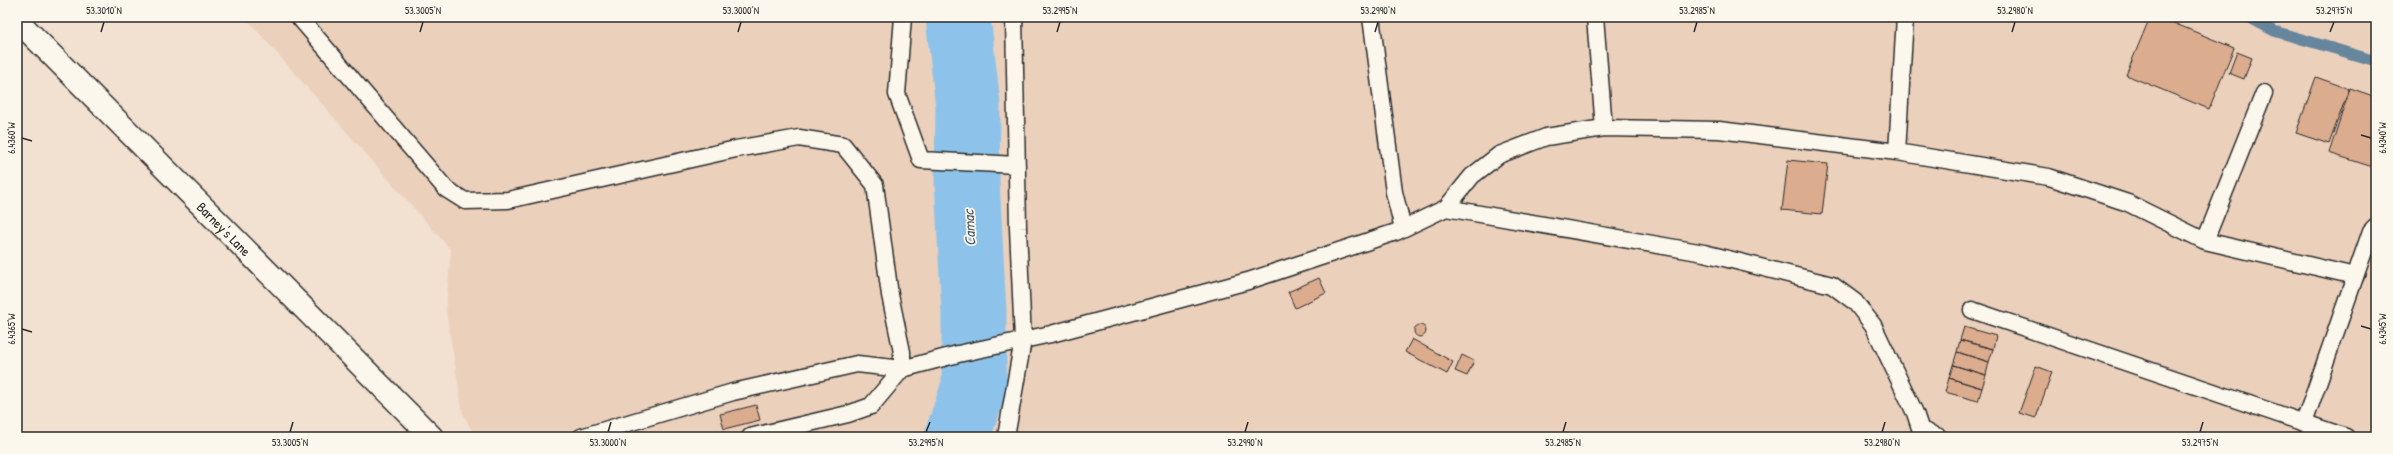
<svg xmlns="http://www.w3.org/2000/svg" width="2393" height="454" font-family="'Patrick Hand',sans-serif">
  <rect width="100%" height="100%" fill="#f2e0d0"/>
  <filter id="ink" filterUnits="userSpaceOnUse"><feTurbulence type="fractalNoise" baseFrequency=".025" numOctaves="2"/><feDisplacementMap in="SourceGraphic" scale="8" xChannelSelector="R" yChannelSelector="G"/><feConvolveMatrix kernelMatrix="1 2 1 2 8 2 1 2 1" color-interpolation-filters="sRGB"/></filter>
  <g filter="url(#ink)">
    <path fill="#ebd0bc" d="M245,17h2131v420h-1901l-12,-24 -17,-103 5,-60z"/>
    <g fill="none" stroke-linecap="round" stroke-linejoin="round">
      <path stroke="#66869e" stroke-width="11" d="M2248,17l26,14 102,30"/>
      <path stroke="#8dc3eb" stroke-width="65" d="M957,437l17,-50v-74l-7,-132 1,-75 -10,-89"/>
    </g>
    <path fill="#dcac8e" stroke="#2b2b2b" d="M2150,17h9l75,31 -25,61 -83,-34z
      M2237,52l15,6 -8,21 -15,-6z
      M2316,77l33,12 -20,55 -33,-11z
      M2350,88l26,9v71l-47,-15z
      M1788,160l40,4 -6,50 -40,-4z
      M1319,278l7,15 -31,15 -7,-16z
      M1414 331a6 6 0 1 1 12 0a6 6 0 1 1-12 0Z
      M1964,327l32,9 -3,13 -33,-9z
      M1412,339l41,23 -6,12 -42,-22z
      M1960,340l33,9 -4,13 -32,-10z
      M1957,352l32,10 -3,13 -33,-10z
      M1462,355l12,6 -7,15 -12,-5z
      M1953,365l33,10 -4,13 -33,-10z
      M2036,366l16,6 -16,46 -17,-5z
      M1949,378l33,10 -4,13 -33,-9z
      M756,405l4,15 -36,9 -4,-15z"/>
    <g fill="none" stroke-linecap="round" stroke-linejoin="round">
      <g stroke="#2b2b2b" stroke-width="19">
        <path id="service" d="M299,17l147,172 19,12 43,-1 228,-51 63,-11 44,7 32,40 15,110 12,57v17l-31,37 -23,8 -98,23
          M903,17l-6,77 24,66 96,5
          M1371,17l23,175 9,36
          M1595,17l9,111
          M1897,152l8,-135
          M1446,208l26,-32 27,-21 47,-18 58,-9 115,2 178,22 152,25 79,26 77,38 150,35
          M2205,241l59,-148
          M1972,310l374,127
          M2304,423l67,-192 5,-5
          M1921,430l18,7
          M581,437l152,-45 124,-28 45,5 56,-15 93,-20 197,-53 148,-49 50,-24 258,45 128,32 23,17 18,23 42,88 8,24
          M1006,437l17,-97 -5,-112 -4,-211"/>
      </g>
      <g stroke="#2b2b2b" stroke-width="25">
        <g id="tertiary">
          <path id="s1" d="M17,20l415,417"/>
        </g>
      </g>
      <use href="#service" stroke="#fbf7ec" stroke-width="16"/>
      <use href="#tertiary" stroke="#fbf7ec" stroke-width="22"/>
    </g>
  </g>
  <path fill="none" stroke="#2b2b2b" stroke-width="1.5" d="M101,32l3,-10M420,32l3,-10M738,32l3,-10M1057,32l3,-10M1375,32l3,-10M1694,32l3,-10M2012,32l3,-10M2330,32l4,-10M2361,135l10,3M22,138l10,3M2361,326l10,3M22,329l10,3M290,432l3,-10M608,432l3,-10M926,432l4,-10M1245,432l3,-10M1563,432l3,-10M1882,432l3,-10M2200,432l3,-10"/>
  <g text-anchor="middle" dominant-baseline="central" stroke-width="3.5" stroke-linejoin="round" paint-order="stroke">
    <g font-size="14" fill="#2b2b2b" stroke="#fbf7ec">
      <text stroke="none"><textPath href="#s1" startOffset="294">Barney's Lane</textPath></text>
    </g>
    <g font-size="15" font-style="italic" fill="#485965" stroke="#fbf7ec">
      <text transform="translate(969 228) rotate(-93)">Camac</text>
    </g>
  </g>
  <rect width="2393" height="454" fill="none" stroke="#fbf7ec" stroke-width="44"/>
  <rect x="22" y="22" width="2349" height="410" fill="none" stroke="#2b2b2b" stroke-width="1.5"/>
  <g font-size="10" text-anchor="middle" fill="#2b2b2b">
    <text x="104" y="14">53.3010°N</text>
    <text x="423" y="14">53.3005°N</text>
    <text x="741" y="14">53.3000°N</text>
    <text x="1060" y="14">53.2995°N</text>
    <text x="1378" y="14">53.2990°N</text>
    <text x="1697" y="14">53.2985°N</text>
    <text x="2015" y="14">53.2980°N</text>
    <text x="2334" y="14">53.2975°N</text>
    <text transform="translate(11 138) rotate(-90)" y="4">6.4360°W</text>
    <text transform="translate(2382 138) rotate(-90)" y="4">6.4340°W</text>
    <text transform="translate(11 329) rotate(-90)" y="4">6.4365°W</text>
    <text transform="translate(2382 329) rotate(-90)" y="4">6.4345°W</text>
    <text x="290" y="446">53.3005°N</text>
    <text x="608" y="446">53.3000°N</text>
    <text x="926" y="446">53.2995°N</text>
    <text x="1245" y="446">53.2990°N</text>
    <text x="1563" y="446">53.2985°N</text>
    <text x="1882" y="446">53.2980°N</text>
    <text x="2200" y="446">53.2975°N</text>
  </g>
</svg>
